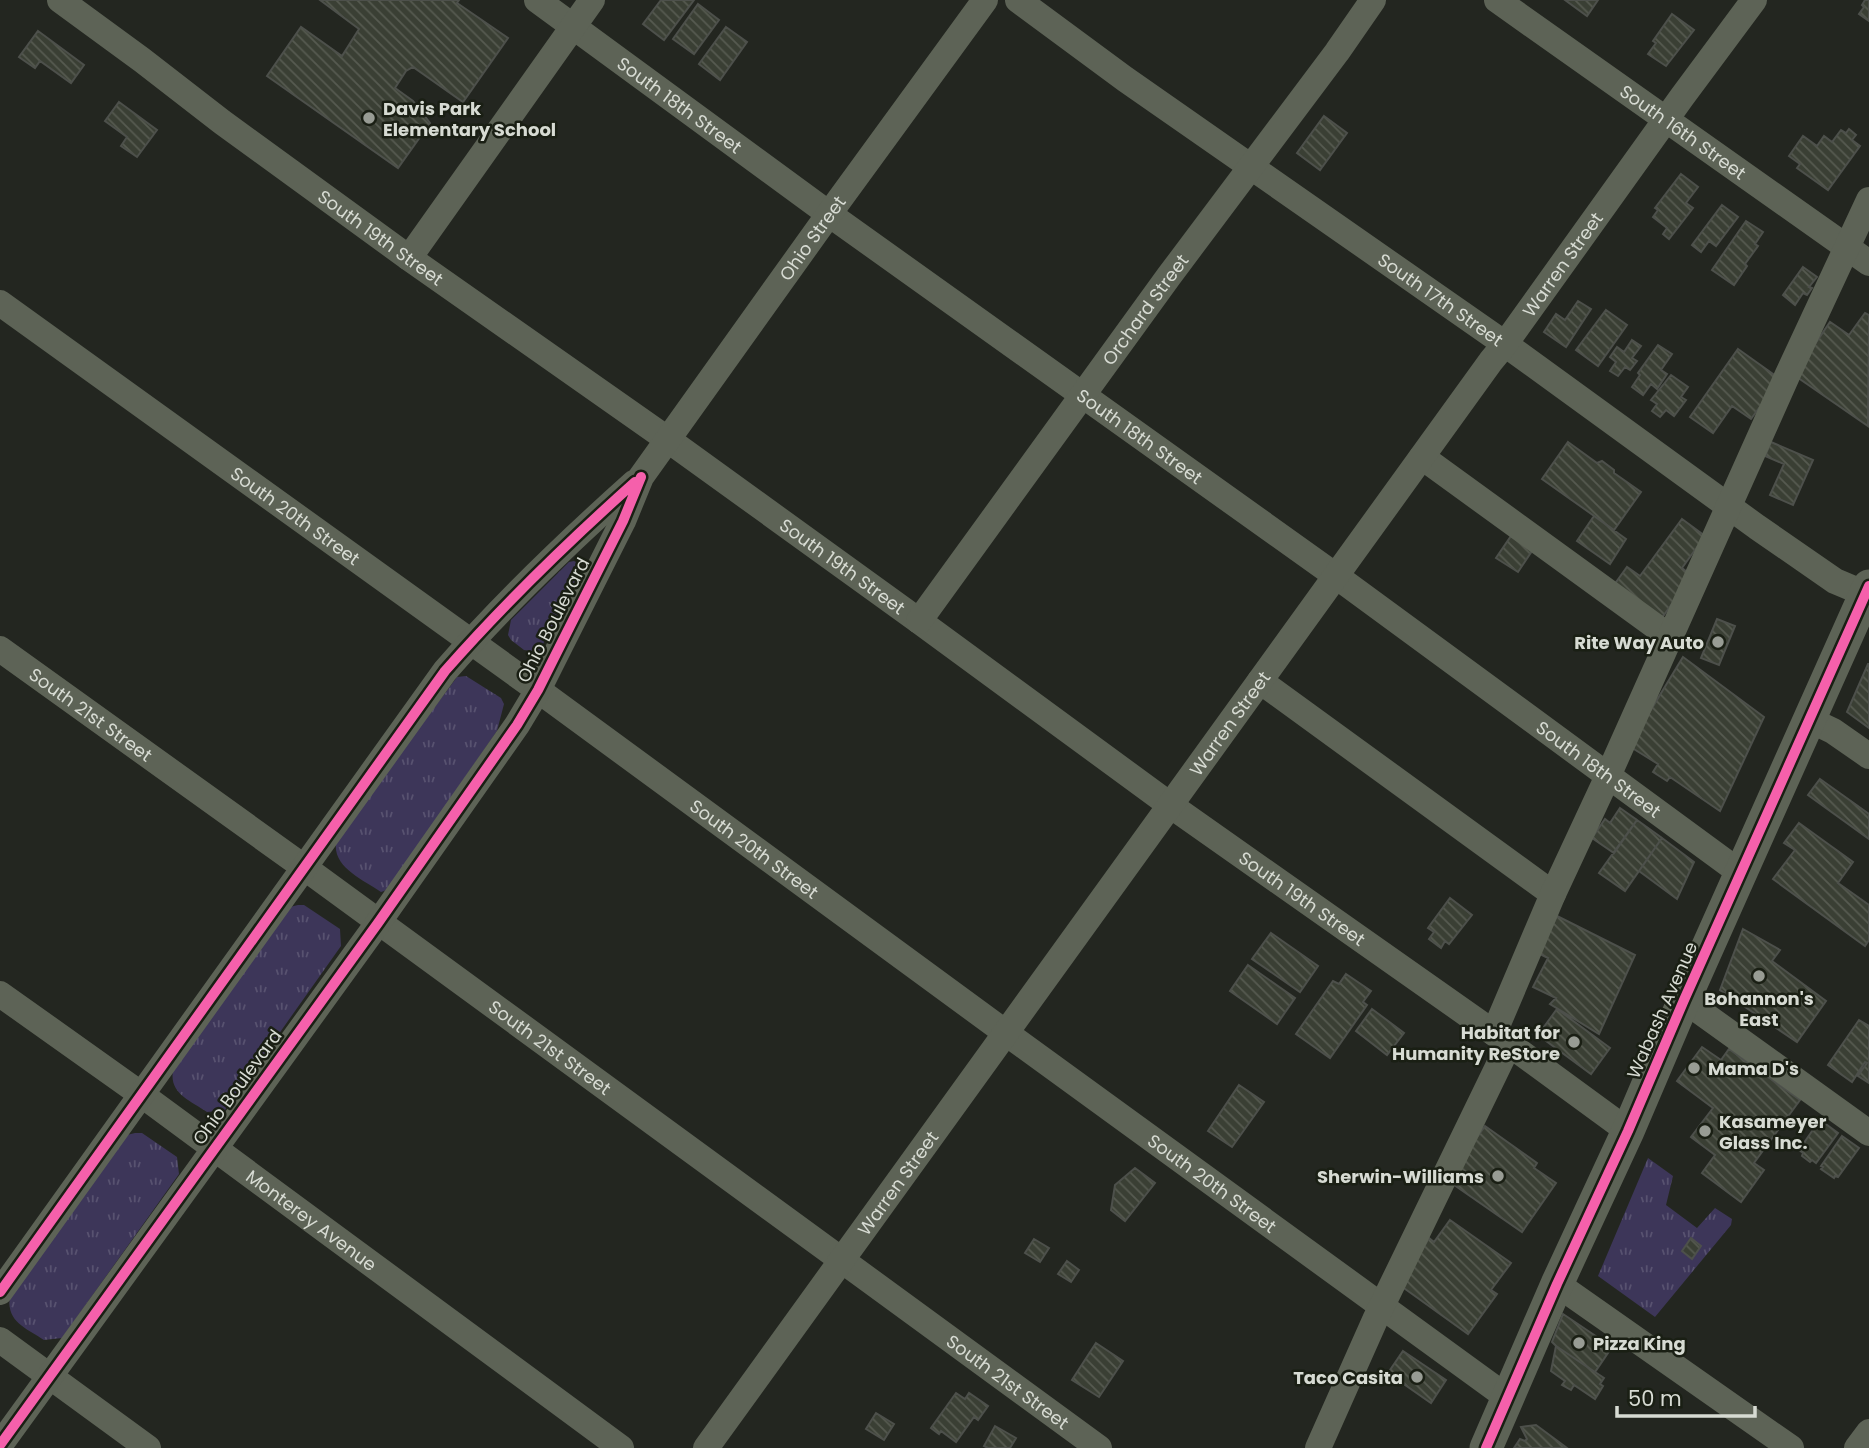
<svg xmlns="http://www.w3.org/2000/svg" width="1869" height="1448" font-family="Poppins,sans-serif">
  <defs>
    <pattern id="grass-tufts" width="24" height="20" patternUnits="userSpaceOnUse" patternTransform="scale(1.75)"><rect width="24" height="20" fill="#3d3659"/><path d="M3 7l-1-3M5 7V3M7 7l1-3M15 17l-1-3M17 17v-4M19 17l1-3" fill="none" stroke="#585270"/></pattern>
    <pattern id="building-back-hatch" width="6" height="6" patternUnits="userSpaceOnUse" patternTransform="scale(1.75)"><rect width="6" height="6" fill="#3a3f34"/><path d="M-1 5l2 2M0 0l6 6M5-1l2 2" fill="none" stroke="#565a50"/></pattern>
  </defs>
  <rect width="100%" height="100%" fill="#232620"/>
  <path fill="url(#grass-tufts)" d="M574,561l5,3 2,5 -42,83 -15,-2 -13,-10 -3,-5 3,-15 58,-58z
    M466,676l35,22 3,6 -7,27 -110,159 -6,2c-19,-13 -52,-26 -44,-54l120,-161z
    M298,905h6l36,24 1,17 -116,164 -18,2c-17,-12 -38,-18 -34,-42l117,-163z
    M135,1133h7l35,24 2,17 -117,164 -18,2c-16,-11 -38,-18 -34,-42l117,-163z
    M1648,1158l25,18 -7,29 31,23 18,-20 17,11 -1,6 -76,92 -57,-41z"/>
  <path fill="url(#building-back-hatch)" stroke="#4d504b" stroke-width="2" d="M320,0h139l-2,3 51,35 -45,64 -50,-35 -7,4 -11,17 18,13 17,22 -32,45 -131,-92 34,-49 41,29 17,-27z
    M661,0h33l-30,40 -21,-16z
    M1565,0h33l-11,16z
    M1865,0h4v21l-10,-7 5,-7 -2,-2z
    M698,4l21,16 -25,34 -21,-15z
    M1672,14l22,16 -28,36 -18,-12 8,-11 -3,-2z
    M726,27l21,15 -27,38 -21,-16z
    M38,31l46,34 -13,18 -31,-22 -5,7 -16,-11z
    M119,102l38,28 -20,27 -16,-11 6,-9 -22,-16z
    M1324,116l23,17 -27,37 -23,-17z
    M1849,129l7,6 -4,5 8,6 -32,44 -31,-22 3,-4 -11,-8 14,-20 14,10 7,-10 8,6 9,-12 5,3z
    M1681,174l17,13 -12,16 7,5 -24,31 -6,-5 4,-6 -14,-11 5,-7 -3,-2z
    M1722,205l16,12 -22,29 -7,-5 -8,11 -9,-7z
    M1746,221l17,11 -8,12 3,2 -13,18 2,2 -13,19 -22,-15z
    M1803,267l14,10 -8,10 3,1 -5,7 -4,-2 -8,12 -12,-10z
    M1578,301l13,8 -25,38 -22,-15 12,-18 9,6z
    M1606,310l21,15 -29,41 -22,-16z
    M1865,313l4,2 -1,111 -74,-51 36,-53 19,13z
    M1632,340l9,6 -9,12 5,3 -7,9 -5,-3 -7,9 -8,-5 6,-9 -6,-5 7,-10 7,5z
    M1658,345l14,9 -11,16 6,4 -10,15 -6,-5 -8,11 -11,-8 8,-12 -2,-2z
    M1738,349l42,30 -29,40 -19,-13 -19,27 -23,-16z
    M1671,375l17,12 -7,10 5,3 -12,16 -8,-6 -6,7 -8,-6 5,-7 -6,-4z
    M1568,442l29,21 5,-2 12,9v3l27,19 -27,38 -72,-51z
    M1771,442l42,18 -20,45 -23,-10 14,-31 -19,-8z
    M1594,516l32,23 -16,25 -33,-23z
    M1682,519l23,17 -23,32 10,8 -31,43 -47,-34 13,-18 13,9z
    M1511,536l21,15 -14,21 -22,-14z
    M1717,619l18,7 -16,39 -18,-7z
    M1683,657l81,60 -44,94 -50,-34 -3,4 -14,-9 5,-8 -29,-18z
    M1868,664h1v64l-22,-16z
    M1820,779l49,35v25l-61,-44z
    M1620,808l17,12 -23,33 -22,-15 13,-19 5,4z
    M1637,820l25,18 -37,53 -26,-18z
    M1799,823l54,39 -15,21 31,22v35l-4,6 -92,-67 22,-29 -11,-7z
    M1662,838l32,24 -17,37 -38,-28z
    M1450,898l22,17 -23,29 -4,-3 -4,7 -12,-9 5,-7 -6,-4z
    M1557,916l78,39 -36,79 -49,-30 6,-6 -23,-11 15,-29 -10,-5z
    M1743,929l37,21 -8,11 54,40 -29,41 -77,-52z
    M1271,933l47,33 -18,26 -48,-33z
    M1248,965l47,33 -18,26 -47,-33z
    M1346,974l25,17 -8,11 4,3 -37,53 -34,-24 37,-53 6,3z
    M1372,1009l32,24 -17,22 -31,-24z
    M1557,1009l53,39 -19,26 -53,-39z
    M1859,1020l10,6v57l-11,-7 9,-13 -2,-1 -13,20 -24,-17z
    M1702,1047l19,13 8,-11 71,51 -46,63 10,7 -23,32 -39,-29 13,-18 -24,-18 22,-29 -36,-27z
    M1239,1085l25,17 -32,45 -24,-16z
    M1823,1122l15,11 -22,30 -4,-3 -2,2 -8,-6 1,-3 -4,-3 16,-23 4,1z
    M1485,1126l52,37 -3,5 22,15 -34,49 -75,-52z
    M1842,1136l17,12 -21,29 -3,-1 -1,2 -13,-9 2,-2 -2,-1z
    M1135,1168l20,15 -30,38 -14,-11 4,-25z
    M1450,1220l61,43 -20,27 6,4 -29,40 -67,-48 28,-48 5,4z
    M1691,1238l10,8 -9,13 -10,-8z
    M1034,1239l15,9 -9,14 -15,-9z
    M1067,1261l12,9 -8,12 -13,-8z
    M1563,1314l49,33 -17,25 -39,-26 -4,-4z
    M1096,1343l27,18 -24,36 -27,-17z
    M1556,1346l48,32 -4,6 3,2 -8,13 -21,-14 -3,5 -9,-5 3,-4 -14,-10z
    M1403,1351l43,29 -15,23 -43,-30z
    M956,1393l9,6 4,-6 19,13 -10,14 -4,-3 -18,25 -15,-11 -2,3 -8,-6z
    M876,1413l18,11 -10,16 -18,-11z
    M1536,1425l31,23h-53l6,-9 5,2 2,-2 -6,-12z
    M1536,1425l31,23h-53l6,-9 5,2 2,-2 -6,-12z
    M995,1426l21,12 -6,10h-22l-4,-2z"/>
  <g fill="none" stroke-linecap="round" stroke-linejoin="round">
    <g stroke="#5d6356" stroke-width="26">
      <path id="s1" d="M60,0l82,60 80,62 187,136 258,181 252,182 251,184 324,228 134,98"/>
      <path id="s2" d="M537,0l292,214 507,362 406,298"/>
      <path id="s3" d="M1018,0l107,79 380,265 252,183 78,54 31,13"/>
      <path id="s4" d="M1497,0l372,263"/>
      <path d="M409,258l183,-258"/>
      <path id="s5" d="M0,303l538,387 468,343 502,365"/>
      <path d="M1422,457l248,180"/>
      <path id="s6" d="M919,621l250,-345 168,-224 36,-52"/>
      <path id="s7" d="M0,649l305,219 794,580"/>
      <path d="M1260,681l293,213"/>
      <path d="M1810,720l23,11 36,25"/>
      <path id="s8" d="M0,994l142,101 479,353"/>
      <path d="M1684,1000l185,133"/>
      <path d="M1494,1033l59,-139 55,-118 179,-400 82,-176"/>
      <path d="M1557,1284l234,164"/>
      <path d="M0,1292l445,-621c58,-67 123,-129 189,-188"/>
      <path d="M0,1340l148,108"/>
      <path id="s9" d="M0,1445l378,-522 139,-198 21,-35 16,-32 69,-137 18,-44 188,-263 156,-214"/>
      <path id="s10" d="M706,1448l785,-1087 14,-17 177,-247 72,-97"/>
      <path d="M1318,1448l57,-128 134,-276"/>
      <path d="M1857,1448l12,-16"/>
    </g>
    <path stroke="#5d6356" stroke-width="33" d="M1486,1448l71,-164 71,-153 56,-131 185,-414"/>
    <g stroke="#1a1f14" stroke-width="15">
      <path id="cycleway" d="M0,1292l445,-621c59,-67 124,-130 190,-189
        M0,1445l378,-522 139,-198 21,-35 16,-32 69,-137 18,-44
        M1486,1448l71,-164 71,-153 56,-131 185,-414"/>
    </g>
    <use href="#cycleway" stroke="#f560ab" stroke-width="10"/>
  </g>
  <g fill="#989c94" stroke="#1a1f14" stroke-width="2.5">
    <circle cx="369" cy="118" r="7"/>
    <circle cx="1718" cy="642" r="7"/>
    <circle cx="1759" cy="976" r="7"/>
    <circle cx="1574" cy="1042" r="7"/>
    <circle cx="1694" cy="1068" r="7"/>
    <circle cx="1705" cy="1131" r="7"/>
    <circle cx="1498" cy="1176" r="7"/>
    <circle cx="1579" cy="1343" r="7"/>
    <circle cx="1417" cy="1377" r="7"/>
  </g>
  <g text-anchor="middle" dominant-baseline="central" stroke-width="5" stroke-linejoin="round" paint-order="stroke">
    <g font-size="18" fill="#d7dbd3" stroke="#1a1f14">
      <text stroke="none"><textPath href="#s2" startOffset="177">South 18th Street</textPath></text>
      <text stroke="none"><textPath href="#s4" startOffset="228">South 16th Street</textPath></text>
      <text stroke="none"><textPath href="#s1" startOffset="399">South 19th Street</textPath></text>
      <text stroke="none"><textPath href="#s9" startOffset="1458">Ohio Street</textPath></text>
      <text stroke="none"><textPath href="#s10" startOffset="1461">Warren Street</textPath></text>
      <text stroke="none"><textPath href="#s3" startOffset="518">South 17th Street</textPath></text>
      <text stroke="none"><textPath href="#s6" startOffset="385">Orchard Street</textPath></text>
      <text stroke="none"><textPath href="#s2" startOffset="744">South 18th Street</textPath></text>
      <text stroke="none"><textPath href="#s5" startOffset="364">South 20th Street</textPath></text>
      <text stroke="none"><textPath href="#s1" startOffset="966">South 19th Street</textPath></text>
      <text transform="translate(553 620) rotate(-63)">Ohio Boulevard</text>
      <text stroke="none"><textPath href="#s7" startOffset="112">South 21st Street</textPath></text>
      <text stroke="none"><textPath href="#s10" startOffset="894">Warren Street</textPath></text>
      <text stroke="none"><textPath href="#s2" startOffset="1311">South 18th Street</textPath></text>
      <text stroke="none"><textPath href="#s5" startOffset="931">South 20th Street</textPath></text>
      <text stroke="none"><textPath href="#s1" startOffset="1533">South 19th Street</textPath></text>
      <text transform="translate(1662 1010) rotate(-66)">Wabash Avenue</text>
      <text stroke="none"><textPath href="#s7" startOffset="679">South 21st Street</textPath></text>
      <text transform="translate(237 1087) rotate(-54)">Ohio Boulevard</text>
      <text stroke="none"><textPath href="#s10" startOffset="327">Warren Street</textPath></text>
      <text stroke="none"><textPath href="#s5" startOffset="1498">South 20th Street</textPath></text>
      <text stroke="none"><textPath href="#s8" startOffset="385">Monterey Avenue</textPath></text>
      <text stroke="none"><textPath href="#s7" startOffset="1246">South 21st Street</textPath></text>
    </g>
    <g font-size="18" font-weight="bold" fill="#d7dbd3" stroke="#1a1f14" text-anchor="start">
      <text x="383" y="108">Davis Park<tspan x="383" dy="21">Elementary School</tspan></text>
      <text x="1704" y="642" text-anchor="end">Rite Way Auto</text>
      <text x="1759" y="998" text-anchor="middle">Bohannon's<tspan x="1759" dy="21">East</tspan></text>
      <text x="1560" y="1032" text-anchor="end">Habitat for<tspan x="1560" dy="21">Humanity ReStore</tspan></text>
      <text x="1708" y="1068">Mama D's</text>
      <text x="1719" y="1121">Kasameyer<tspan x="1719" dy="21">Glass Inc.</tspan></text>
      <text x="1484" y="1176" text-anchor="end">Sherwin-Williams</text>
      <text x="1593" y="1343">Pizza King</text>
      <text x="1403" y="1377" text-anchor="end">Taco Casita</text>
    </g>
  </g>
  <path d="M1617 1406v10h138v-10" fill="none" stroke="#d7dbd3" stroke-width="3.5"/>
  <text x="1628" y="1406" font-size="21" fill="#d7dbd3" stroke="#1a1f14" stroke-width="5" paint-order="stroke">50 m</text>
</svg>
